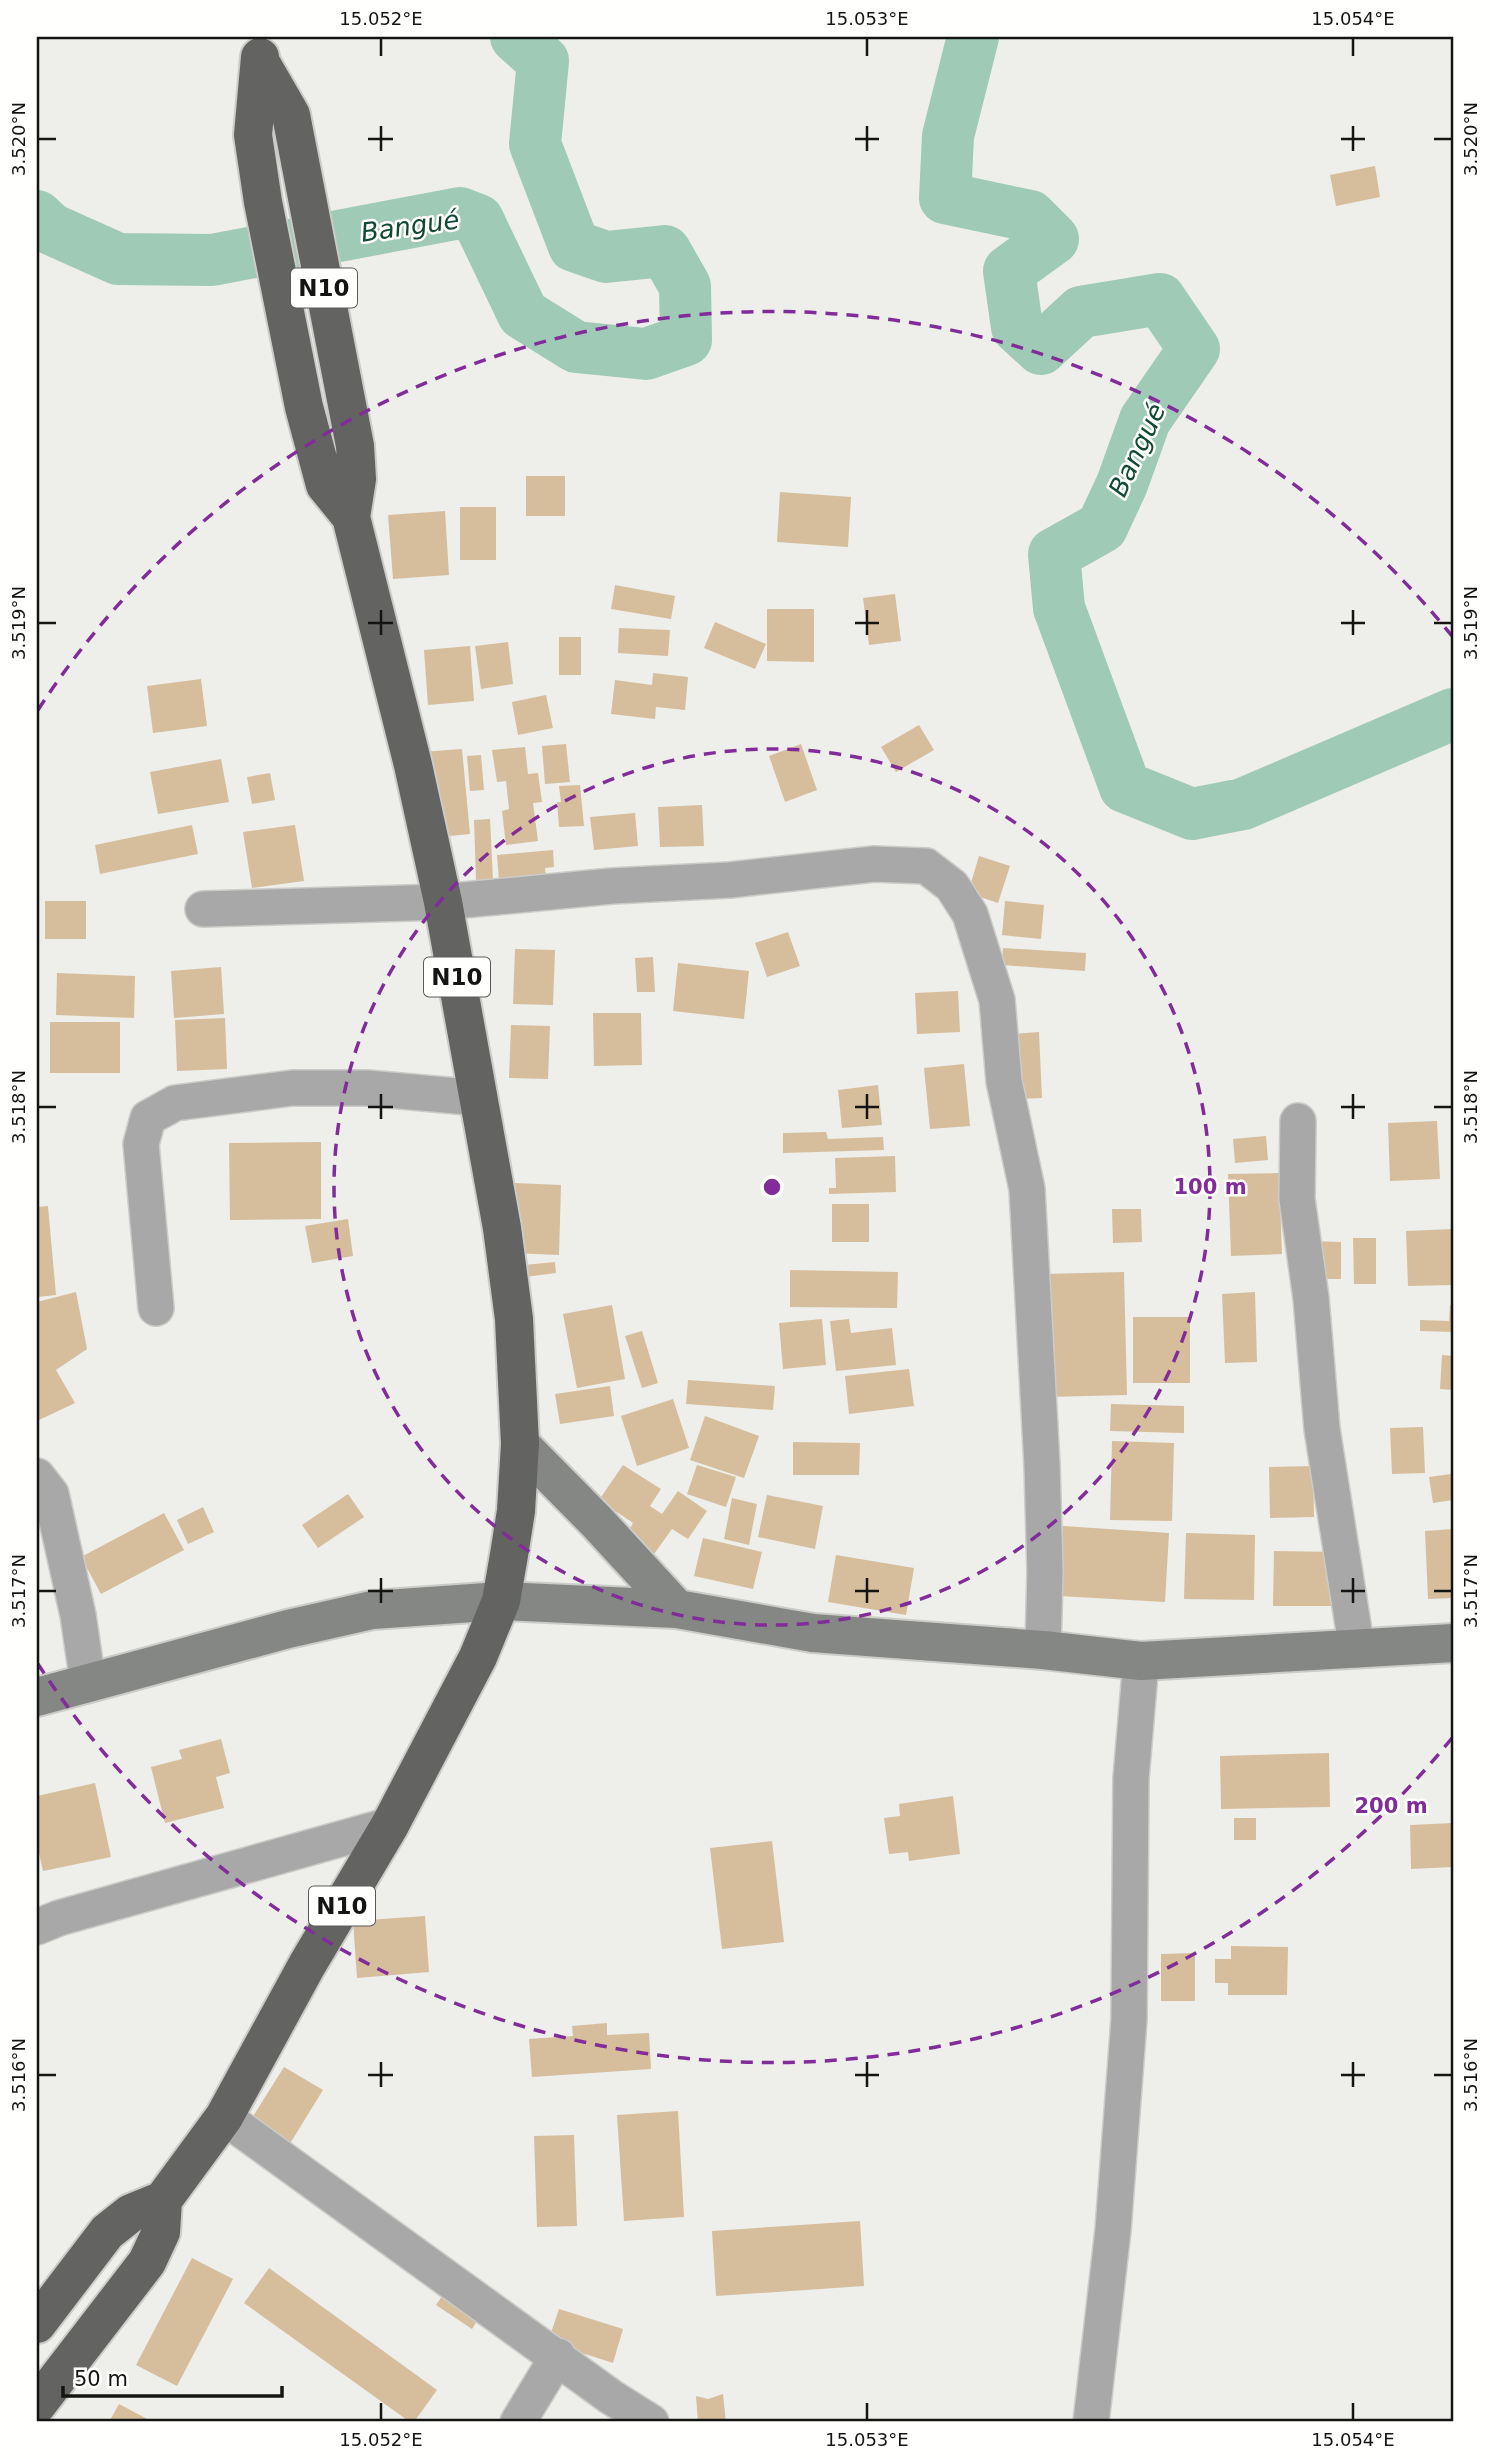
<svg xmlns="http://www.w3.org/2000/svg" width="1490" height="2459" font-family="'DejaVu Sans',sans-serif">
  <rect width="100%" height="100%" fill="#eeeeeb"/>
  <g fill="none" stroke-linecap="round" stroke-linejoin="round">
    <path stroke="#9fcab6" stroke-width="52" d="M973,37l-25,99 -3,62 85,18 23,23 -44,32 8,56 24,22 40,-37 79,-13 34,50 -49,71 -23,64 -20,43 -48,27 5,54 66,179 67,27 51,-10 210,-90
      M37,216l14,13 67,30 94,1 248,-47 18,7 45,94 53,33 70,7 40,-14 -1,-54 -20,-35 -59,6 -32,-11 -39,-102 8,-83 -27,-24"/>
  </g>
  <path fill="#d6be9c" d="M1375,166l5,31 -44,9 -6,-31z
    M526,476h39v40h-39z
    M780,492l71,5 -3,50 -71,-5z
    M460,507h36v53h-36z
    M445,511l4,64 -56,4 -5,-64z
    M615,585l60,11 -4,23 -60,-10z
    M895,594l6,47 -32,4 -6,-47z
    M767,609h47v53l-47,-1z
    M715,622l51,22 -11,25 -51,-21z
    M619,628l51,2 -2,26 -50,-3z
    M559,637h22v38h-22z
    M508,642l5,42 -32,5 -6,-43z
    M470,646l4,55 -46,4 -4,-55z
    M653,673l35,4 -3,33 -29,-3 -1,12 -44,-5 4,-34 37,5z
    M201,679l6,47 -54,7 -6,-47z
    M546,695l7,33 -35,7 -6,-33z
    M919,725l15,25 -38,22 -15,-25z
    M566,744l4,38 -25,2 -3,-38z
    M801,744l16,46 -32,12 -16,-46z
    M525,747l3,27 10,-1 4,29 -9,1 5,38 -32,4 -4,-34 7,-2 -3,-28 -9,1 -5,-32z
    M462,749l8,85 -41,4 -8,-86z
    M481,755l3,35 -14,1 -3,-35z
    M221,759l8,43 -71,12 -8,-42z
    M270,773l5,27 -23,4 -5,-27z
    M580,785l4,41 -25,1 -2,-25h4l-2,-16z
    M702,805l2,41 -44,1 -2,-40z
    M635,813l3,33 -44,4 -4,-33z
    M490,819l3,61h-17l-2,-60z
    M192,825l6,29 -98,20 -5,-29z
    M295,825l9,56 -52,7 -9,-56z
    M553,850l1,17 -9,1 1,9 -47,4 -2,-26z
    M979,856l31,10 -12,37 -30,-10z
    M45,901h41v38h-41z
    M1005,901l39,4 -3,34 -39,-4z
    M788,932l12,34 -33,11 -12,-34z
    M1003,948l83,5 -1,18 -83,-6z
    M515,949l40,1 -2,55 -40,-1z
    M653,957l2,35h-18l-2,-34z
    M678,963l71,8 -5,48 -71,-8z
    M221,967l3,47 -50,4 -3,-47z
    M57,973l78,3 -1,42 -78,-3z
    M958,991l2,41 -43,2 -2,-41z
    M593,1013h48l1,52 -48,1z
    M225,1018l2,51 -50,2 -2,-51z
    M50,1022h70v51h-70z
    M511,1025l39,1 -2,53 -39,-1z
    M1039,1032l3,66 -27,1 -3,-65z
    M964,1064l6,62 -40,3 -6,-61z
    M878,1085l4,40 -40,3 -4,-38z
    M1437,1121l3,58 -50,2 -2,-58z
    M826,1132l2,7 55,-2 1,13 -101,3v-20z
    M1266,1136l2,24 -33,3 -2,-24z
    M321,1142v77l-91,1 -1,-77z
    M895,1156l1,36 -67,2v-6h7l-1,-30z
    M1279,1173l3,81 -51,2 -3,-82z
    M515,1183l46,2 -2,70 -47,-2z
    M832,1204h37v38h-37z
    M48,1206l8,89 -19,2v-90z
    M1112,1209h29l1,33 -29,1z
    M348,1219l5,37 -41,7 -7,-37z
    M1453,1229v56l-45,1 -2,-55z
    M1353,1238h23v46h-22z
    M1311,1241l30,1v37h-31z
    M555,1262l1,11 -31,4 -1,-12z
    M790,1270l108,2 -1,36 -107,-1z
    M1124,1272l3,123 -81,2 -3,-123z
    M76,1292l11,57 -31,21 19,33 -38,18v-119z
    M1255,1292l2,70 -32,1 -3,-69z
    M612,1305l13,74 -48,9 -14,-74z
    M1450,1305h3v27l-33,-1v-11l29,1z
    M1133,1317h57v66h-57z
    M822,1319l4,46 -43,4 -4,-46z
    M849,1319l2,14 41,-5 4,37 -60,6 -6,-50z
    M642,1331l16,52 -16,5 -17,-52z
    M1442,1355l11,1v34l-13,-1z
    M909,1369l5,37 -65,8 -4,-38z
    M688,1380l87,6 -2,24 -87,-6z
    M610,1386l4,30 -54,8 -5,-30z
    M673,1399l16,49 -52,18 -16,-50z
    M1111,1404l73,2v27l-74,-2z
    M705,1416l54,20 -15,42 -54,-18z
    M1423,1427l2,46 -33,1 -2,-46z
    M1112,1441l62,2 -2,78 -62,-1z
    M793,1442l67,1 -1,32h-66z
    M623,1465l38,24 -11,17 12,8 16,-23 29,20 -19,28 -16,-10 -18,25 -28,-19 7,-12 -34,-23z
    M697,1465l39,12 -10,30 -39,-13z
    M1313,1466l1,51 -44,1 -1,-51z
    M1451,1474l2,26 -20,3 -4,-26z
    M348,1494l16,23 -46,31 -16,-23z
    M767,1495l56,11 -8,43 -57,-12z
    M732,1498l25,6 -8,41 -25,-6z
    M203,1507l11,25 -26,12 -11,-24z
    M164,1513l20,37 -83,44 -20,-37z
    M1063,1526l106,7 -4,69 -106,-6z
    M1453,1529v69l-25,1 -3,-68z
    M1186,1533l69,2 -1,65 -70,-1z
    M703,1538l59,14 -9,37 -59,-13z
    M1274,1551l66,1v54h-67z
    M836,1555l78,13 -8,47 -78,-13z
    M221,1739l9,34 -14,4 8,31 -59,15 -14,-56 31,-8 -3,-9z
    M1329,1753l1,54 -109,2 -1,-53z
    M95,1783l16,74 -68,14 -6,-27v-48z
    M953,1796l7,58 -51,7 -1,-9 -19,2 -5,-36 16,-2 -1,-12z
    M1234,1818h22v22h-22z
    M1453,1823v44l-42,2 -1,-44z
    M772,1841l12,101 -62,7 -12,-101z
    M425,1916l4,56 -72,6 -4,-57z
    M1231,1946l57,1 -1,48h-59v-12h-13v-24h16z
    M1195,1953v48h-34v-47z
    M607,2023v12l42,-2 2,36 -119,8 -3,-38 44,-3 -1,-10z
    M284,2067l39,23 -37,60 -39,-24z
    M678,2111l6,106 -60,4 -7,-106z
    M574,2135l3,91 -40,1 -3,-91z
    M860,2221l4,65 -148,10 -4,-65z
    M192,2258l41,21 -56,107 -41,-21z
    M269,2268l168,122 -23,32h-4l-166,-119z
    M451,2283l35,24 -14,22 -36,-24z
    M559,2309l64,20 -10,34 -65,-21z
    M723,2394l3,28h-28l-2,-26 12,3z
    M119,2404l34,18h-44z"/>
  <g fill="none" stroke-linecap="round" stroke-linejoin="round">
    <g stroke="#cbcbc8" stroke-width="38">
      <path id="minor" d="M203,909l240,-7 169,-16 118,-6 144,-16 52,2 26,20 18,28 27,86 7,81 23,108 15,276 3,106 -2,79
        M1298,1121l-1,78 14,99 11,131 35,221
        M156,1308l-15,-164 7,-26 27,-15 117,-15h75l112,10
        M37,1476l14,18 27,121 10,68
        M37,1927l22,-9 331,-93
        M224,2117l387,280 40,25
        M518,2422l40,-66
        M1091,2422l22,-192 16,-210 2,-242 10,-117"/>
    </g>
    <g stroke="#cbcbc8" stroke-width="42">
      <path id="secondary" d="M520,1444l76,77 81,88
        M37,1697l251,-68 84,-19 129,-9 176,8 136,24 230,17 98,11 312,-18"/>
    </g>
    <g stroke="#cbcbc8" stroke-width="42">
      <path id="trunk" d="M260,57l-7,78 10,67 41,205 21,78 26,32
        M37,2324l70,-92 24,-19 32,-13 61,-83 83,-152 83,-140 88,-168 23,-56 8,-46 7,-44 4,-67 -6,-125 -12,-91 -59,-326 -30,-137 -62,-248 6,-38 -2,-33 -64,-331 -30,-52
        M37,2405l110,-143 14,-30 2,-32"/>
    </g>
    <use href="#minor" stroke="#a7a8a7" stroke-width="35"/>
    <use href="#secondary" stroke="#858785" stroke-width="38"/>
    <use href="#trunk" stroke="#636462" stroke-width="38"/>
  </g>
  <path fill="none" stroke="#141413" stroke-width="2.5" d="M381,38v18M867,38v18M1353,38v18M381,126v25M867,126v25M1353,126v25M38,139h18M368,139h25M855,139h24M1341,139h24M1434,139h18M381,610v25M867,610v25M1353,610v25M38,623h18M368,623h25M855,623h24M1341,623h24M1434,623h18M381,1094v25M867,1094v25M1353,1094v25M38,1107h18M368,1107h25M855,1107h24M1341,1107h24M1434,1107h18M381,1578v25M867,1578v25M1353,1578v25M38,1591h18M368,1591h25M855,1591h24M1341,1591h24M1434,1591h18M381,2062v25M867,2062v25M1353,2062v25M38,2075h18M368,2075h25M855,2075h24M1341,2075h24M1434,2075h18M381,2403v17M867,2403v17M1353,2403v17"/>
  <g fill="none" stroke="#822c9a" stroke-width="3.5" stroke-dasharray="12 9">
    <circle cx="772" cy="1187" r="438"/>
    <path d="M1452 1738A875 875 0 0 1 38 1664M38 710A875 875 0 0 1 1452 636"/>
  </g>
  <g text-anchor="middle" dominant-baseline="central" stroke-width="5" stroke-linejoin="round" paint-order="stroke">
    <g fill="#fffffe" stroke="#5a5a5a" stroke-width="2">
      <rect x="291" y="268.5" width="66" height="39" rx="5"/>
      <rect x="424" y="957.5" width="66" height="39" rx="5"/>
      <rect x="309" y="1886.5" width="66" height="39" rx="5"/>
    </g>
    <g font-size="23" font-weight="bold" fill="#141413">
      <text x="324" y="288">N10</text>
      <text x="457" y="977">N10</text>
      <text x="342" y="1906">N10</text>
    </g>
    <g font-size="26" font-style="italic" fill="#104835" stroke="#fffffe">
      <text transform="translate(410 226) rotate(-8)">Bangué</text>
      <text transform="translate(1137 450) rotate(-65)">Bangué</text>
    </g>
  </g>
  <circle cx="772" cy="1187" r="10" fill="#822c9a" stroke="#fffffe" stroke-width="3.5"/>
  <g font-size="21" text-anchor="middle" font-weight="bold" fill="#822c9a" stroke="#fffffe" stroke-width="5" stroke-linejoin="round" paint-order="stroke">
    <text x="1210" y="1194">100 m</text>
    <text x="1391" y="1813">200 m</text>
  </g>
  <rect width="1490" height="2459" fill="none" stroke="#fffffe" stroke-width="77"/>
  <path d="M63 2386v10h219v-10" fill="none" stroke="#141413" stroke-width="3.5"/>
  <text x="74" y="2386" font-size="21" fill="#141413" stroke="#fffffe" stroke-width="5" paint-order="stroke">50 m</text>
  <rect x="38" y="38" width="1414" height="2382" fill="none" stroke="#141413" stroke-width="2.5"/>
  <g font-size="18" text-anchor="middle" fill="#141413">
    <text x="381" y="25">15.052°E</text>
    <text x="867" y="25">15.053°E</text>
    <text x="1353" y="25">15.054°E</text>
    <text transform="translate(19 139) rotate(-90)" y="6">3.520°N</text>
    <text transform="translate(1471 139) rotate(-90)" y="6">3.520°N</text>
    <text transform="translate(19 623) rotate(-90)" y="6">3.519°N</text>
    <text transform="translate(1471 623) rotate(-90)" y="6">3.519°N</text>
    <text transform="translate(19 1107) rotate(-90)" y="6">3.518°N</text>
    <text transform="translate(1471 1107) rotate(-90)" y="6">3.518°N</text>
    <text transform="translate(19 1591) rotate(-90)" y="6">3.517°N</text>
    <text transform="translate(1471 1591) rotate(-90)" y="6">3.517°N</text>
    <text transform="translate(19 2075) rotate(-90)" y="6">3.516°N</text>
    <text transform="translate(1471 2075) rotate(-90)" y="6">3.516°N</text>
    <text x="381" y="2446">15.052°E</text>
    <text x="867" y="2446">15.053°E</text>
    <text x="1353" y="2446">15.054°E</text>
  </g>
</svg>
